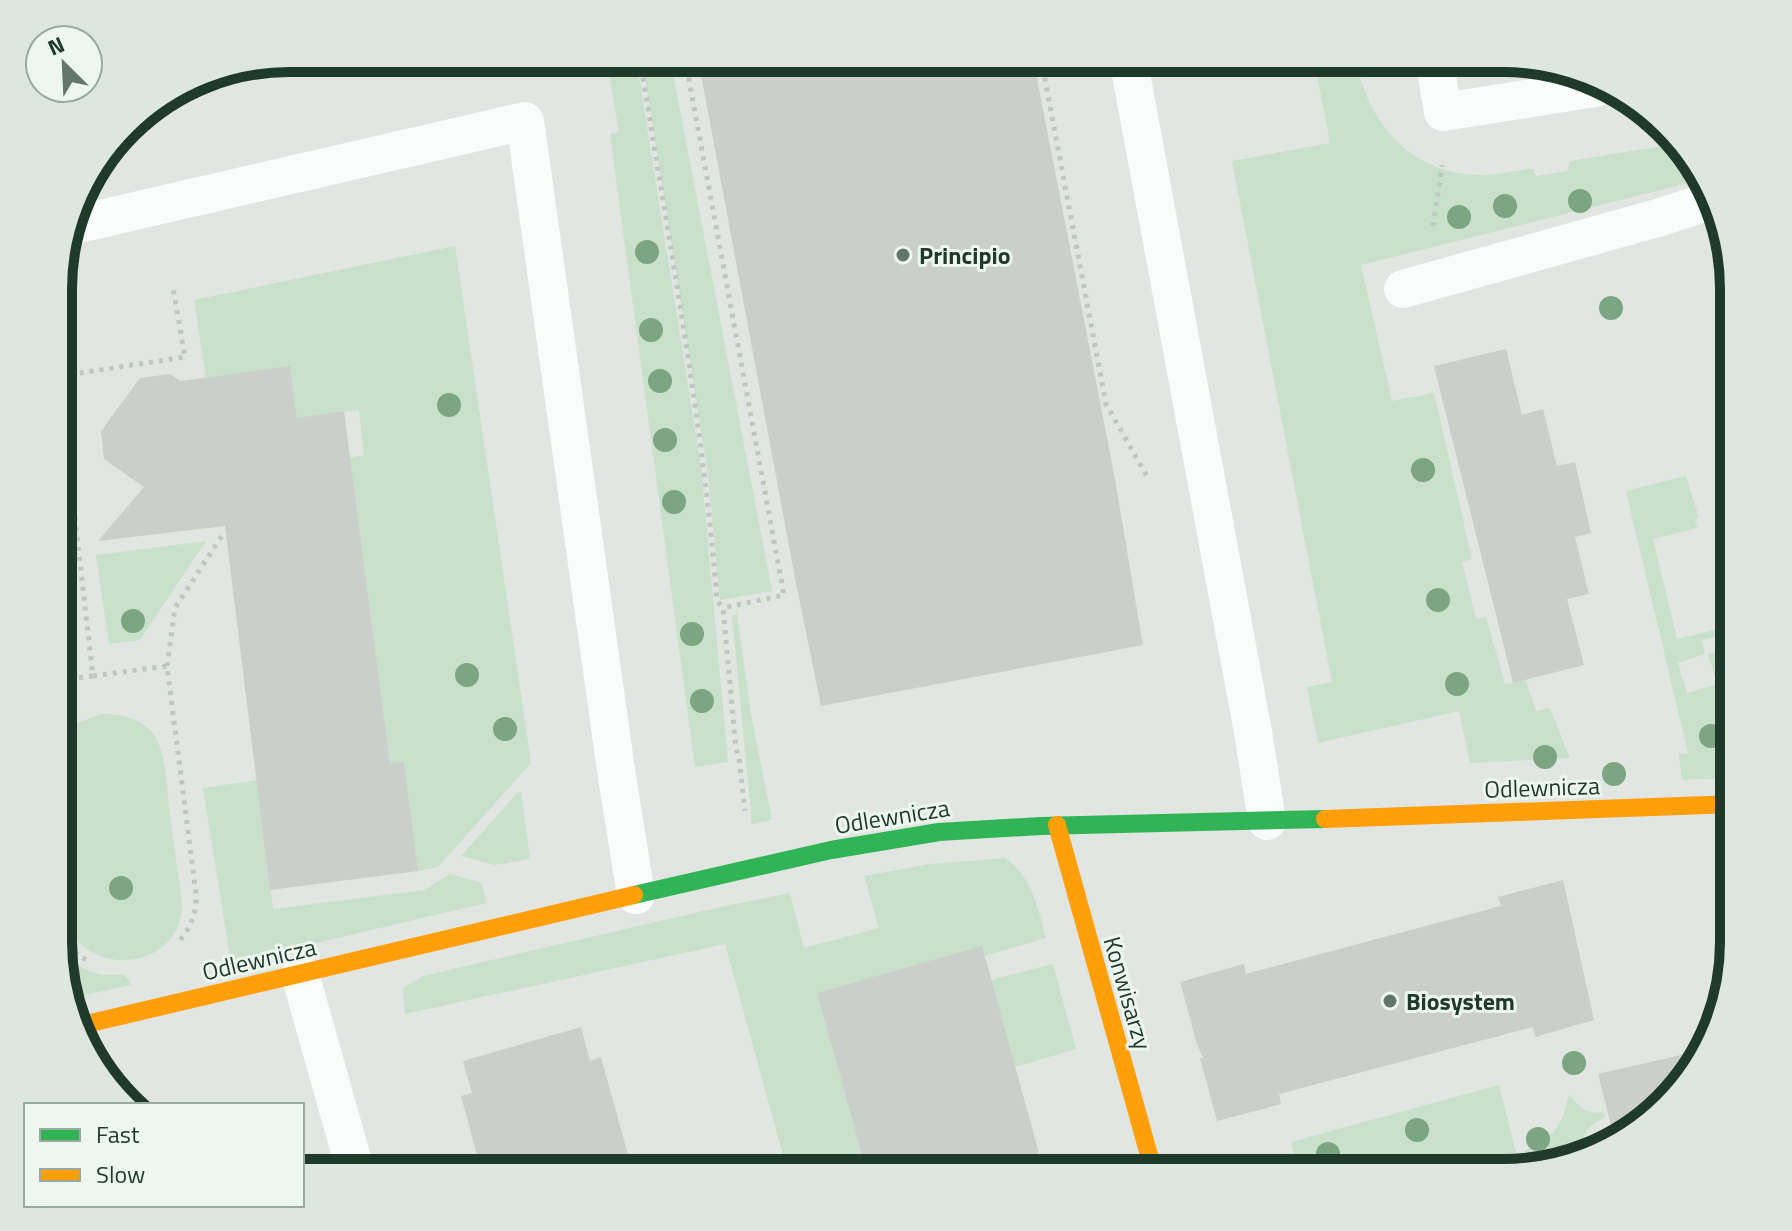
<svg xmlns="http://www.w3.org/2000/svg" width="1792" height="1231" font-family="'Titillium Web',sans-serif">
  <rect width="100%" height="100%" fill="#e1e6e2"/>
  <path fill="#c9e0ca" d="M627,58h9l65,409 27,295 -33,5 -85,-633 9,-2 -10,-59 20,-5z
    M642,58h18l3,17 10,-1 99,517 -52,9 -12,-126z
    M1314,58h41c13,65 55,116 125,117 16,0 33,-4 49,-6h4l3,7 31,-5 3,-10 105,-17 29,35 -343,86 31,136 42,-8 38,166 -10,3 14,57 10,-2 19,67 21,-4 10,31 14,-3 20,50 -100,5 -11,-52 -141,32 -11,-56 25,-5 -100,-521 98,-18z
    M455,246l76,517 -93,104 -20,4 -14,-108h-14l-40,-305 14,-3 -5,-45 -62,8 -7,-51 -84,11 -12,-78z
    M1686,476l13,42 -4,2 2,8 -44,11 24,100 44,-11 1,7 -20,5 3,14 -27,9 9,30 30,-9 -9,-30 18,-4 1,7 7,-2v123l-52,2 -3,-26 9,-1 -62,-262z
    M206,541l-66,99 -31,4 -13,-89z
    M737,614l14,101 21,105 -20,4 -20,-209z
    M101,714c20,0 37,3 51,18 15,18 15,61 18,84 4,29 8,57 12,86 0,6 0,12 -2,18 -12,42 -65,51 -96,27 -7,-5 -13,-11 -16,-19 -10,-26 -8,-58 -8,-86 0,-35 0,-70 0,-105l18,-14z
    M258,780l15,129 151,-19 26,-16 32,9 4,20 -255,60 -28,-175z
    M521,792l9,67 -35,6 -34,-9 56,-63z
    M1005,858c29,21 32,48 41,80l-62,18 -167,37 50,180h-79l-63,-229 -320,70 -2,-26 20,-12 293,-68 74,-15 14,55 75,-20 -15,-52 66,-12z
    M1053,964l23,85 -61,18 -24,-87z
    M81,967c15,8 25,9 42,7l6,6 2,5 -62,13 -9,-27z
    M1499,1085l18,71 38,-25 8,-14 6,-22c11,12 17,20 34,17l3,5c-18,8 -26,17 -21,37l-82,19h-97l-3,-8 -31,8h-73l-8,-31z"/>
  <path fill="#cacfcb" d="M755,58h278l81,416 29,171 -322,61 -26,-128 -95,-509z
    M1506,349l16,66 21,-6 14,57 18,-4 16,71 -16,4 14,57 -22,5 17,66 -71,18 -79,-317z
    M290,366l7,52 47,-7 46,352 14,-1 14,109 -148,19 -45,-364 -127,15 46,-54 -40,-28 -3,-28 39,-53 30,-4 11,7z
    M1563,880l31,140 -59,17 -2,-10 -254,67 2,10 -64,17 -17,-63h3l-6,-14 -17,-62 64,-18 2,10 255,-68 -3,-9z
    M982,946l57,207 -8,2 5,18h-169l-50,-180z
    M581,1027l9,34 11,-4 29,105 -11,2 2,9h-139l-21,-77 11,-3 -9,-32z
    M1698,1051l-12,31 -71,59 -17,-67z"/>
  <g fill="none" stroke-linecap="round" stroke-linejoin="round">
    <path stroke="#bec7c2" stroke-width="5" stroke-dasharray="4 6" stroke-linecap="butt" d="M640,58c28,181 63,361 77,543l6,7 13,141 3,8 6,54
      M666,58l1,3 14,-3
      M685,58l99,537 -61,13
      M1041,58l65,346 43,76
      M1433,226l9,-61
      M60,376l125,-19 -12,-69
      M60,388l33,288 -33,4
      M167,666l8,-58 48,-74
      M93,676l74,-10 29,228c1,18 -5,34 -17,47
      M60,938l18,17 12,7"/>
    <path stroke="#fafbfb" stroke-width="38" d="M1128,58l125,674 14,89
      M1434,58l9,54 152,-24
      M70,226l455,-105 92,656 19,118
      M1403,289l258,-72 52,-17
      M300,974l56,199"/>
    <path stroke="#30b455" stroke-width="18" d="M634,895l197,-45 108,-18 102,-6 284,-7"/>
    <path stroke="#ff9f0a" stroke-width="18" d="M1325,819l409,-15
      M1057,825l97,348
      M78,1026l556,-131"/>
  </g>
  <g fill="#7ca581">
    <circle cx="1580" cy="201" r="12"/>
    <circle cx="1505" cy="206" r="12"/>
    <circle cx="1459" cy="217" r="12"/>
    <circle cx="647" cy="252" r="12"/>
    <circle cx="1611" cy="308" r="12"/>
    <circle cx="651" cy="330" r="12"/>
    <circle cx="660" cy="381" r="12"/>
    <circle cx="449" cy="405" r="12"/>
    <circle cx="665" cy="440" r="12"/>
    <circle cx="1423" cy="470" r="12"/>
    <circle cx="674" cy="502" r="12"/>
    <circle cx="1438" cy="600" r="12"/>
    <circle cx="133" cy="621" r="12"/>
    <circle cx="692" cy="634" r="12"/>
    <circle cx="467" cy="675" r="12"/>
    <circle cx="1457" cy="684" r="12"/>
    <circle cx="702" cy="701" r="12"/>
    <circle cx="505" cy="729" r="12"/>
    <circle cx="1711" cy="736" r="12"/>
    <circle cx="1545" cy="757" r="12"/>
    <circle cx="1614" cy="774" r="12"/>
    <circle cx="121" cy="888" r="12"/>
    <circle cx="1574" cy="1063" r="12"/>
    <circle cx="1417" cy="1130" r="12"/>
    <circle cx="1538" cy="1139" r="12"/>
    <circle cx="1328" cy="1154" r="12"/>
  </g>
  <g fill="#63766b" stroke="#eef6f0" stroke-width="3">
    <circle cx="903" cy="255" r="8"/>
    <circle cx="1390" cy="1001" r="8"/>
  </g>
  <g text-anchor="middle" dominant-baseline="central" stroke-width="6" stroke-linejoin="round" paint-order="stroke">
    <g font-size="24" font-weight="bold" fill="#1f392b" stroke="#eef6f0" text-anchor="start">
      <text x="919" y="255">Principio</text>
      <text x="1406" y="1001">Biosystem</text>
    </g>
    <g font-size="24" fill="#1f392b" stroke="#eef6f0">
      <text transform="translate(1542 787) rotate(-2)">Odlewnicza</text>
      <text transform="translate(892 816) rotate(-9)">Odlewnicza</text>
      <text transform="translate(259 959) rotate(-13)">Odlewnicza</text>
      <text transform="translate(1128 993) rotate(74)">Konwisarzy</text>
    </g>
  </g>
  <path d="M0 0H1792V1231H0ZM289 72H1503A217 217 0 0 1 1720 289V942A217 217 0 0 1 1503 1159H289A217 217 0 0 1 72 942V289A217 217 0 0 1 289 72Z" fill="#dde7e0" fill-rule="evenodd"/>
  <path fill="none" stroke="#1f392b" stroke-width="10" d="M289 72H1503A217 217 0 0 1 1720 289V942A217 217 0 0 1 1503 1159H289A217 217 0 0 1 72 942V289A217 217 0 0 1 289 72Z"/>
  <rect x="24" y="1103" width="280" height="104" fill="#eef6f0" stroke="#9baaa1" stroke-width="2"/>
  <rect x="40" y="1129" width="40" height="12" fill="#30b455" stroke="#9baaa1" stroke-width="2"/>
  <text x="96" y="1143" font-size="24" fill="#1f392b">Fast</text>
  <rect x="40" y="1169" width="40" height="12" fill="#ff9f0a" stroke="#9baaa1" stroke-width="2"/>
  <text x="96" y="1183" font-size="24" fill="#1f392b">Slow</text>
  <g transform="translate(64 64) rotate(336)"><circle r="38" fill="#eef6f0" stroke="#9baaa1" stroke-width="2"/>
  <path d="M0-6L14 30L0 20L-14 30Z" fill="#63766b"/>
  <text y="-12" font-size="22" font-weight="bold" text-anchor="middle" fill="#1f392b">N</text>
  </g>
</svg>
